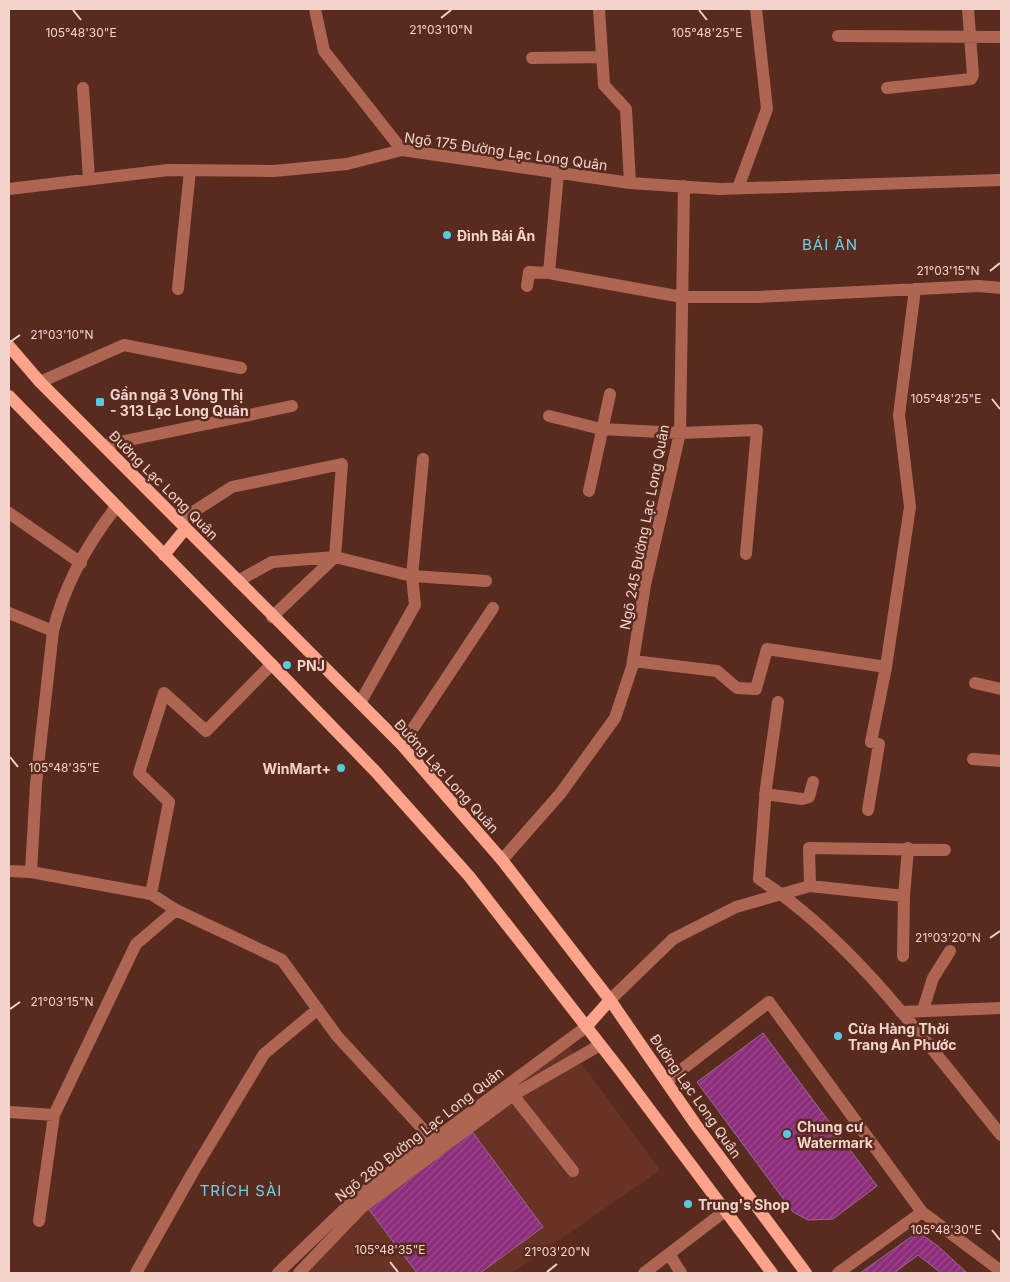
<svg xmlns="http://www.w3.org/2000/svg" width="1010" height="1282" font-family="Inter,sans-serif">
  <defs>
    <pattern id="building-hatch" width="6" height="6" patternUnits="userSpaceOnUse" patternTransform="scale(1.25)"><rect width="6" height="6" fill="#8c2d7b"/><path d="M-1 1l2-2M0 6l6-6M5 7l2-2" fill="none" stroke="#9d4b8d"/></pattern>
  </defs>
  <rect width="100%" height="100%" fill="#592b1f"/>
  <path fill="#683325" d="M568,1045l92,125 -148,103h-219l64,-68z"/>
  <path fill="url(#building-hatch)" stroke="#966c8c" d="M763,1033l114,153 -44,33 -25,1 -15,-8 -96,-130z
    M471,1130l72,97 -63,46h-63l-50,-66z
    M918,1232l20,14 29,27h-26l-23,-18 -24,18h-34z"/>
  <g fill="none" stroke-linecap="round" stroke-linejoin="round">
    <path stroke="#ae6653" stroke-width="12" d="M315,9l9,42 78,99
      M599,9l5,76 22,24 4,74
      M838,36l163,1
      M532,58l70,-1
      M83,88l6,91
      M887,88l84,-9 2,-4 -5,-66
      M558,173l-9,100 133,24h75l222,-11 22,2
      M738,188l29,-79 -11,-100
      M9,189l159,-19 106,1 73,-7 55,-14 228,33 90,6 281,-9
      M527,286l2,-14 20,1
      M178,289l12,-119
      M40,382l84,-37 117,23
      M549,416l52,13 79,4 77,-3 -11,124
      M105,445l187,-39
      M589,491l21,-97
      M9,513l72,50
      M179,521l53,-34 110,-23 -7,93 -63,60
      M238,581l34,-19 63,-5 77,19 74,5
      M9,613l44,18
      M633,661l84,10 20,17 19,1 11,-40 119,18
      M975,683l26,6
      M778,702l-12,86 -7,91c94,60 172,170 242,256
      M360,703l55,-98 -3,-29 11,-117
      M402,745l91,-137
      M973,759l28,2
      M765,794l37,5 7,-2 4,-15
      M868,810l11,-66 -8,-2 15,-75 24,-160 -11,-92 16,-126
      M502,860l58,-66 55,-76 17,-51 13,-82 35,-152 4,-247
      M9,871l22,1 120,22 25,16 106,50 55,76 96,104
      M31,872l5,-88 17,-153c11,-44 35,-88 63,-124
      M810,886l-1,-38 136,2
      M151,894l18,-92 -30,-29 25,-80 42,38 66,-67
      M903,956l1,-60 4,-48
      M610,1000l63,-61 63,-32 74,-21 94,10
      M923,1010l10,-32 17,-27
      M901,1012l100,-4
      M667,1081l102,-79 153,210 -84,61
      M513,1095l60,76
      M9,1112l45,3
      M922,1212l79,59
      M39,1221l15,-106 82,-171 40,-34
      M669,1254l12,19
      M136,1273l57,-101 71,-118 54,-45
      M278,1273l80,-77 228,-169
      M299,1273l62,-65 152,-113 87,-50
      M644,1273l81,-62"/>
    <path stroke="#fba38b" stroke-width="12" d="M9,346l31,36 362,363 100,115 108,140 86,125 110,148
      M9,396l270,276 96,99 94,105 151,194 152,203
      M164,555l22,-27
      M586,1027l24,-27"/>
  </g>
  <path fill="none" stroke="#f2d4cc" stroke-width="2" d="M73,10l8,10M699,10l8,10M441,18l10,-8M990,271l10,-8M10,342l10,-7M992,399l8,10M10,757l8,10M990,938l10,-7M10,1009l10,-7M992,1230l8,10M390,1262l8,10M547,1272l10,-8"/>
  <g fill="#58c9e3" stroke="#592b1f" stroke-width="2">
    <circle cx="447" cy="235" r="5"/>
    <rect x="95" y="397" width="10" height="10" rx="2.5"/>
    <circle cx="287" cy="665" r="5"/>
    <circle cx="341" cy="768" r="5"/>
    <circle cx="838" cy="1036" r="5"/>
    <circle cx="787" cy="1134" r="5"/>
    <circle cx="688" cy="1204" r="5"/>
  </g>
  <g text-anchor="middle" dominant-baseline="central" stroke-width="5" stroke-linejoin="round" paint-order="stroke">
    <g font-size="14" fill="#f2d4cc" stroke="#592b1f">
      <text transform="translate(506 151) rotate(8)">Ngõ 175 Đường Lạc Long Quân</text>
      <text transform="translate(164 485) rotate(45)">Đường Lạc Long Quân</text>
      <text transform="translate(644 527) rotate(-79)">Ngõ 245 Đường Lạc Long Quân</text>
      <text transform="translate(447 776) rotate(48)">Đường Lạc Long Quân</text>
      <text transform="translate(696 1096) rotate(55)">Đường Lạc Long Quân</text>
      <text transform="translate(419 1134) rotate(-38)">Ngõ 280 Đường Lạc Long Quân</text>
    </g>
    <g font-size="14" font-weight="bold" fill="#f2d4cc" stroke="#592b1f" text-anchor="start">
      <text x="457" y="235">Đình Bái Ân</text>
      <text x="110" y="394">Gần ngã 3 Võng Thị<tspan x="110" dy="16">- 313 Lạc Long Quân</tspan></text>
      <text x="297" y="665">PNJ</text>
      <text x="331" y="768" text-anchor="end">WinMart+</text>
      <text x="848" y="1028">Cửa Hàng Thời<tspan x="848" dy="16">Trang An Phước</tspan></text>
      <text x="797" y="1126">Chung cư<tspan x="797" dy="16">Watermark</tspan></text>
      <text x="698" y="1204">Trung's Shop</text>
    </g>
    <g font-size="15" letter-spacing="1" fill="#6cd1e9" stroke="#592b1f">
      <text x="830" y="244">BÁI ÂN</text>
      <text x="241" y="1190">TRÍCH SÀI</text>
    </g>
  </g>
  <g font-size="12" text-anchor="middle" fill="#f2d4cc" stroke="#592b1f" stroke-width="5" stroke-linejoin="round" paint-order="stroke">
    <text x="441" y="34">21°03'10"N</text>
    <text x="81" y="37">105°48'30"E</text>
    <text x="707" y="37">105°48'25"E</text>
    <text x="948" y="275">21°03'15"N</text>
    <text x="62" y="339">21°03'10"N</text>
    <text x="946" y="403">105°48'25"E</text>
    <text x="64" y="772">105°48'35"E</text>
    <text x="948" y="942">21°03'20"N</text>
    <text x="62" y="1006">21°03'15"N</text>
    <text x="946" y="1234">105°48'30"E</text>
    <text x="390" y="1254">105°48'35"E</text>
    <text x="557" y="1256">21°03'20"N</text>
  </g>
  <rect width="1010" height="1282" fill="none" stroke="#f2d4cc" stroke-width="20"/>
</svg>
